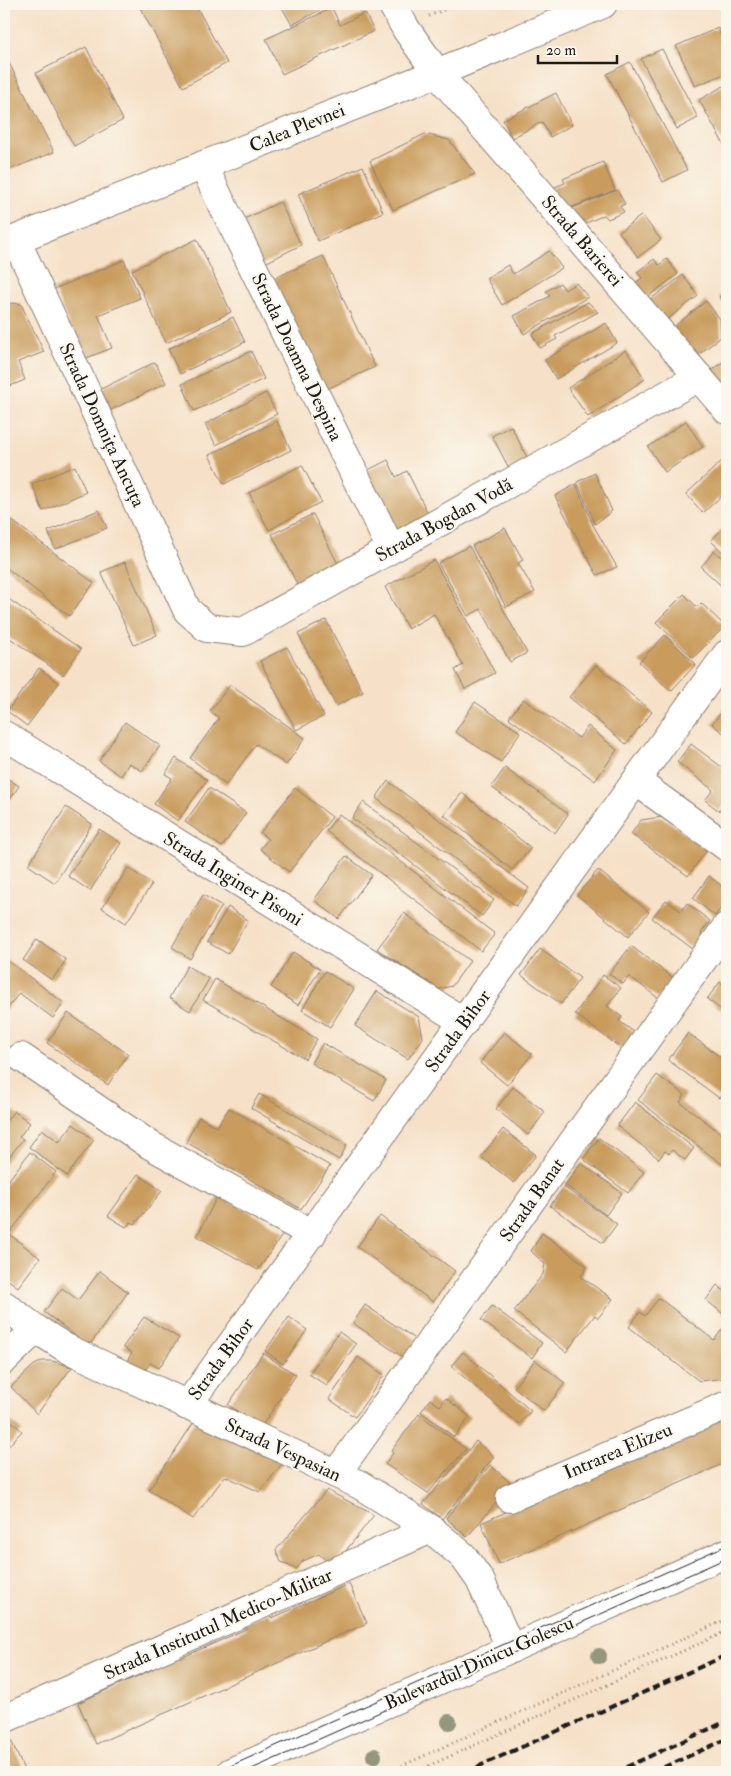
<svg xmlns="http://www.w3.org/2000/svg" width="731" height="1776" font-family="'IM FELL Double Pica',serif">
  <rect width="100%" height="100%" fill="#fbf7ec"/>
  <filter id="ink" filterUnits="userSpaceOnUse"><feTurbulence type="fractalNoise" baseFrequency=".02" numOctaves="2"/><feDisplacementMap in="SourceGraphic" scale="10" xChannelSelector="R" yChannelSelector="G"/><feConvolveMatrix kernelMatrix="1 2 1 2 8 2 1 2 1" color-interpolation-filters="sRGB"/></filter>
  <filter id="wash" filterUnits="userSpaceOnUse"><feTurbulence type="fractalNoise" baseFrequency=".0096" numOctaves="4" result="noise"/><feDisplacementMap in="SourceGraphic" scale="20" xChannelSelector="R" yChannelSelector="G"/><feGaussianBlur stdDeviation="1.12" result="paint"/><feColorMatrix in="noise" values="0 0 0 0 0 0 0 0 0 0 0 0 0 0 0 0 0 1.4 0 .05"/><feComposite in="paint" operator="in"/></filter>
  <g filter="url(#wash)">
    <rect width="100%" height="100%" fill="#f6e1c8"/>
    <g id="blocks">
      <path fill="#c99c5d" d="M138,4h57l32,59 -44,24z
        M280,4h51l-39,21z
        M332,8l8,17 25,-12 9,18 -92,43 -16,-35z
        M727,24v13l-5,-11z
        M718,28l9,24v28l-3,-6 -29,12 -19,-40z
        M86,47l37,73 -49,26 -38,-73z
        M662,49l36,69 -21,11 -36,-70z
        M4,53l50,99 -50,20z
        M630,62l57,108 -24,12 -56,-108z
        M727,84v66l-28,-50z
        M556,93l16,32 -22,12 -8,-15 -30,16 -9,-18z
        M425,134l24,6 26,34 -82,36 -23,-49z
        M603,162l12,28 -50,20 -15,-21 15,-6 -2,-4z
        M363,166l20,46 -65,29 -20,-47z
        M617,190l8,14 -5,2 4,6 -16,7 -4,-4 -24,11 -13,-16z
        M280,202l21,43 -42,21 -21,-44z
        M642,215l19,25 -23,17 -19,-25z
        M197,239l34,73 -65,31 -34,-73z
        M549,251l13,17 -60,37 -16,-27 22,-13 5,9z
        M323,256l52,111 -57,26 -52,-111z
        M654,259l5,6 8,-6 11,15 -33,25 -11,-15 8,-6 -5,-6z
        M124,260l16,38 -42,17 14,33 -28,11 -30,-70z
        M683,275l15,21 -38,29 -16,-21z
        M560,283l5,7 11,-7 12,14 -64,37 -10,-18 36,-20 -4,-5z
        M727,290v18l-8,-11z
        M706,301l14,18 1,18 -27,21 -23,-29z
        M588,302l10,10 -43,24 2,3 -17,9 -8,-14z
        M12,303l9,1 23,48 -26,10 7,18 -15,6 -6,-18v-62z
        M233,317l12,25 -65,32 -12,-25z
        M606,323l11,20 -61,36 -11,-19z
        M626,350l19,29 -57,38 -20,-29z
        M251,351l13,28 -70,32 -12,-27z
        M727,359v43l-21,-27z
        M155,362l11,21 -57,28 -10,-21z
        M266,393l11,21 -61,31 -11,-21z
        M277,421l14,29 -67,34 -15,-29z
        M686,421l17,26 -38,25 -17,-25z
        M511,426l19,37 -19,9 -19,-36z
        M388,460l8,17 11,-6 24,49 -33,17 -32,-66z
        M723,460l4,6v25l-24,22 -17,-19z
        M302,465l19,37 -52,28 -20,-37z
        M75,466l11,26 -43,19 -11,-27z
        M595,473l17,38 -17,13 -18,-42z
        M576,484l17,41 24,42 -20,8 -42,-79z
        M99,510l8,18 -52,21 -7,-18z
        M313,514l26,52 -41,20 -26,-52z
        M6,516l88,67 -25,33 -65,-50v-47z
        M505,528l18,32 -5,3 17,29 -29,15 -34,-61z
        M723,528l4,3v25l-16,-15z
        M469,546l58,107 -17,9 -29,-53 -13,7 -30,-53z
        M714,551l13,11v29l-26,-24z
        M434,560l61,113 -30,16 -10,-19 8,-5 -29,-51 -26,15 -23,-42z
        M125,562l32,73 -23,10 -33,-73z
        M684,594l13,13 4,-4 24,23 -32,32 -37,-36z
        M4,596l77,53 -18,26 -59,-41z
        M326,620l37,72 -27,14 -38,-72z
        M665,635l31,29 -25,27 -32,-29z
        M287,647l37,69 -28,14 -36,-69z
        M596,665l56,47 -26,32 -57,-47z
        M39,668l20,15 -32,43 -20,-15z
        M230,685l75,53 -19,27 -30,-21 -30,41 -36,-27 29,-40 -9,-7z
        M523,699l56,39 9,-12 29,24 -22,31 -86,-63z
        M475,702l45,30 -19,30 -46,-30z
        M727,705v31l-15,-12z
        M125,722l35,24 -18,25 -13,-8 -8,13 -22,-15z
        M691,744l36,27v28l-8,12 -14,-11 8,-10 -36,-28z
        M176,758l31,22 -29,41 -24,-17 18,-26 -7,-4z
        M505,768l63,46 -13,19 -64,-46z
        M4,776l15,10 -15,23z
        M388,781l141,107 -13,18 -140,-108z
        M209,788l37,25 -24,34 -37,-25z
        M295,788l37,29 -43,55 -29,-23 8,-10 -8,-6z
        M462,793l69,55 -19,22 -68,-55z
        M363,802l131,98 -12,16 -130,-98z
        M66,807l26,17 -37,59 -27,-18z
        M339,814l156,120 -14,17 -155,-120z
        M662,817l45,33 -19,26 -57,-42 10,-14z
        M99,829l22,14 -31,48 -22,-15z
        M346,856l26,19 -33,44 -25,-19z
        M128,868l24,16 -26,39 -24,-15z
        M598,870l51,42 -21,25 -51,-42z
        M709,876l18,14v10l-12,16 -22,-18z
        M203,895l19,11 -32,53 -18,-12z
        M666,900l15,11 6,-8 23,18 -9,12 4,3 -11,14 -42,-32z
        M228,907l20,13 -20,34 -21,-12z
        M404,913l66,48 -18,25 -13,3 -62,-40z
        M37,939l29,21 -14,20 -29,-20z
        M631,946l42,32 -15,20 -29,-22 -6,8 -14,-10z
        M540,949l40,29 -19,26 -40,-29z
        M293,952l27,17 -22,36 -27,-18z
        M7,960l57,43 -11,15 -34,-25 -13,18 -2,-2v-45z
        M187,966l22,13 -19,32 -21,-13z
        M325,971l29,18 -24,38 -28,-17z
        M603,975l18,13 -14,18 15,11 -3,4 15,11 -12,17 -47,-35z
        M215,979l102,60 -12,20 -102,-59z
        M720,982l7,5v27l-20,-15z
        M377,991l42,26 4,21 -15,21 -53,-33z
        M68,1013l60,41 -20,31 -61,-42z
        M504,1032l28,22 -25,31 -27,-22z
        M688,1033l39,29v11l-2,3 2,2v9l-8,11 -51,-38z
        M323,1043l63,37 -12,21 -63,-38z
        M657,1075l28,20 -5,7 47,36v30l-89,-68z
        M513,1087l32,25 -17,23 -32,-26z
        M259,1094l88,51 -8,15 -88,-52z
        M635,1102l59,46 -9,12 -13,-10 -3,4 -4,-3 -6,8 -42,-33z
        M229,1108l101,58 -29,43 -115,-67 13,-25 18,10z
        M14,1111l16,12 -11,14 4,2 -19,25v-40z
        M73,1124l21,16 -27,36 -38,-29 13,-18 17,13z
        M503,1129l33,26 -22,28 -33,-26z
        M599,1138l45,34 -16,21 -45,-34z
        M30,1152l26,20 -47,62 31,24 -22,29 -14,-10v-91z
        M581,1163l41,30 -16,22 -41,-30z
        M138,1174l24,17 -27,33 -4,-2 -5,5 -18,-11z
        M564,1187l53,37 -14,19 -53,-37z
        M218,1195l67,36 -27,39 -61,-34z
        M380,1216l75,55 -22,31 -76,-55z
        M542,1233l45,33 -6,11 32,22 -15,19 -3,-3 -29,37 -52,-41 29,-37 2,-10 -14,-13z
        M100,1271l28,21 -39,54 -45,-34 18,-24 16,12z
        M717,1285l10,8v24l-21,-17z
        M659,1298l55,42 13,-17v55l-28,3 -70,-54 11,-15 5,4z
        M365,1305l52,35 -13,18 -51,-35z
        M492,1306l50,37 -10,15 -51,-38z
        M144,1317l35,21 -20,30 -9,-5 -10,15 -18,-9 10,-16 -9,-6z
        M289,1317l18,13 -24,34 -18,-13z
        M339,1332l17,12 -29,42 -18,-12z
        M463,1352l68,59 -12,13 -68,-58z
        M263,1353l33,22 -35,52 -33,-22z
        M358,1357l26,18 -29,42 -26,-18z
        M535,1360l30,23 -21,28 -30,-24z
        M42,1361h10l20,6 -35,47 -26,-27 22,-21z
        M446,1398l24,19 -16,20 -33,-25 9,-13 10,7z
        M4,1414l18,17 -18,20z
        M419,1414l47,35 -38,44 -43,-29 8,-11 -2,-2z
        M727,1415v47l-228,102 -18,-41z
        M194,1422l91,38 -25,32 -35,-16 -32,43 -44,-29z
        M476,1441l18,16 -52,62 -19,-15z
        M490,1465l22,19 -45,53 -21,-19z
        M327,1490l47,25 -41,52 -14,-13 -16,7 -7,8 -15,-7 -5,-12z
        M349,1584l18,39 -271,121 -18,-41 75,-34 -3,-5 28,-12 3,6 65,-29 -2,-5 26,-11 2,5z
        M9,1736l16,36h-21v-33z"/>
    </g>
  </g>
  <g filter="url(#ink)">
    <use href="#blocks" fill-opacity="0" stroke="#897e72" stroke-width="1"/>
    <g fill="none" stroke-linecap="round" stroke-linejoin="round">
      <g stroke="#897e72" stroke-width="30">
        <path id="minor" d="M392,4l14,25 31,44 290,337
          M203,165l188,384
          M16,240l171,370 20,18 36,4 456,-255
          M4,735l460,287
          M636,781l91,66
          M21,1057l129,88 162,89
          M4,1305l32,24 30,19 294,137 71,44 32,27 17,24 31,69
          M4,1360l32,-31
          M187,1406l540,-752
          M336,1474l391,-548
          M510,1498l217,-93
          M4,1719l427,-190"/>
      </g>
      <g stroke="#897e72" stroke-width="30">
        <path id="major" d="M4,244l433,-171 166,-69
          M231,1772l496,-219"/>
      </g>
      <path stroke="#897e72" stroke-width="3" stroke-dasharray="1 4" stroke-linecap="butt" d="M429,16l29,-12
        M388,1772l339,-153
        M415,1772l312,-141"/>
      <use href="#minor" stroke="#fff" stroke-width="28"/>
      <use href="#major" stroke="#fff" stroke-width="28"/>
      <path stroke="#1c1c1c" stroke-width="1" d="M217,1772l510,-227
        M245,1772l482,-214"/>
      <path stroke="#1c1c1c" stroke-width="4" stroke-dasharray="8 4" stroke-linecap="butt" d="M466,1772l261,-117
        M615,1772l112,-51
        M653,1772l74,-33"/>
    </g>
    <g fill="#94977e">
      <circle cx="599" cy="1656" r="8"/>
      <circle cx="449" cy="1722" r="8"/>
      <circle cx="374" cy="1756" r="8"/>
    </g>
  </g>
  <g text-anchor="middle" dominant-baseline="central" stroke-width="4" stroke-linejoin="round" paint-order="stroke">
    <g font-size="19" fill="#1c1c1c" stroke="#fbf7ec">
      <text transform="translate(297 128) rotate(-22)">Calea Plevnei</text>
      <text transform="translate(582 241) rotate(49)">Strada Barierei</text>
      <text transform="translate(297 357) rotate(64)">Strada Doamna Despina</text>
      <text transform="translate(102 425) rotate(65)">Strada Domnița Ancuța</text>
      <text transform="translate(444 520) rotate(-29)">Strada Bogdan Vodă</text>
      <text transform="translate(233 879) rotate(32)">Strada Inginer Pisoni</text>
      <text transform="translate(458 1031) rotate(-54)">Strada Bihor</text>
      <text transform="translate(532 1200) rotate(-55)">Strada Banat</text>
      <text transform="translate(221 1359) rotate(-54)">Strada Bihor</text>
      <text transform="translate(283 1450) rotate(25)">Strada Vespasian</text>
      <text transform="translate(618 1451) rotate(-23)">Intrarea Elizeu</text>
      <text transform="translate(218 1624) rotate(-24)">Strada Institutul Medico-Militar</text>
      <text transform="translate(479 1663) rotate(-24)">Bulevardul Dinicu Golescu</text>
    </g>
  </g>
  <rect width="731" height="1776" fill="none" stroke="#fbf7ec" stroke-width="20"/>
  <path d="M538 55v8h79v-8" fill="none" stroke="#1c1c1c" stroke-width="2.5"/>
  <text x="546" y="55" font-size="15" fill="#1c1c1c" stroke="#fbf7ec" stroke-width="4" paint-order="stroke">20 m</text>
</svg>
